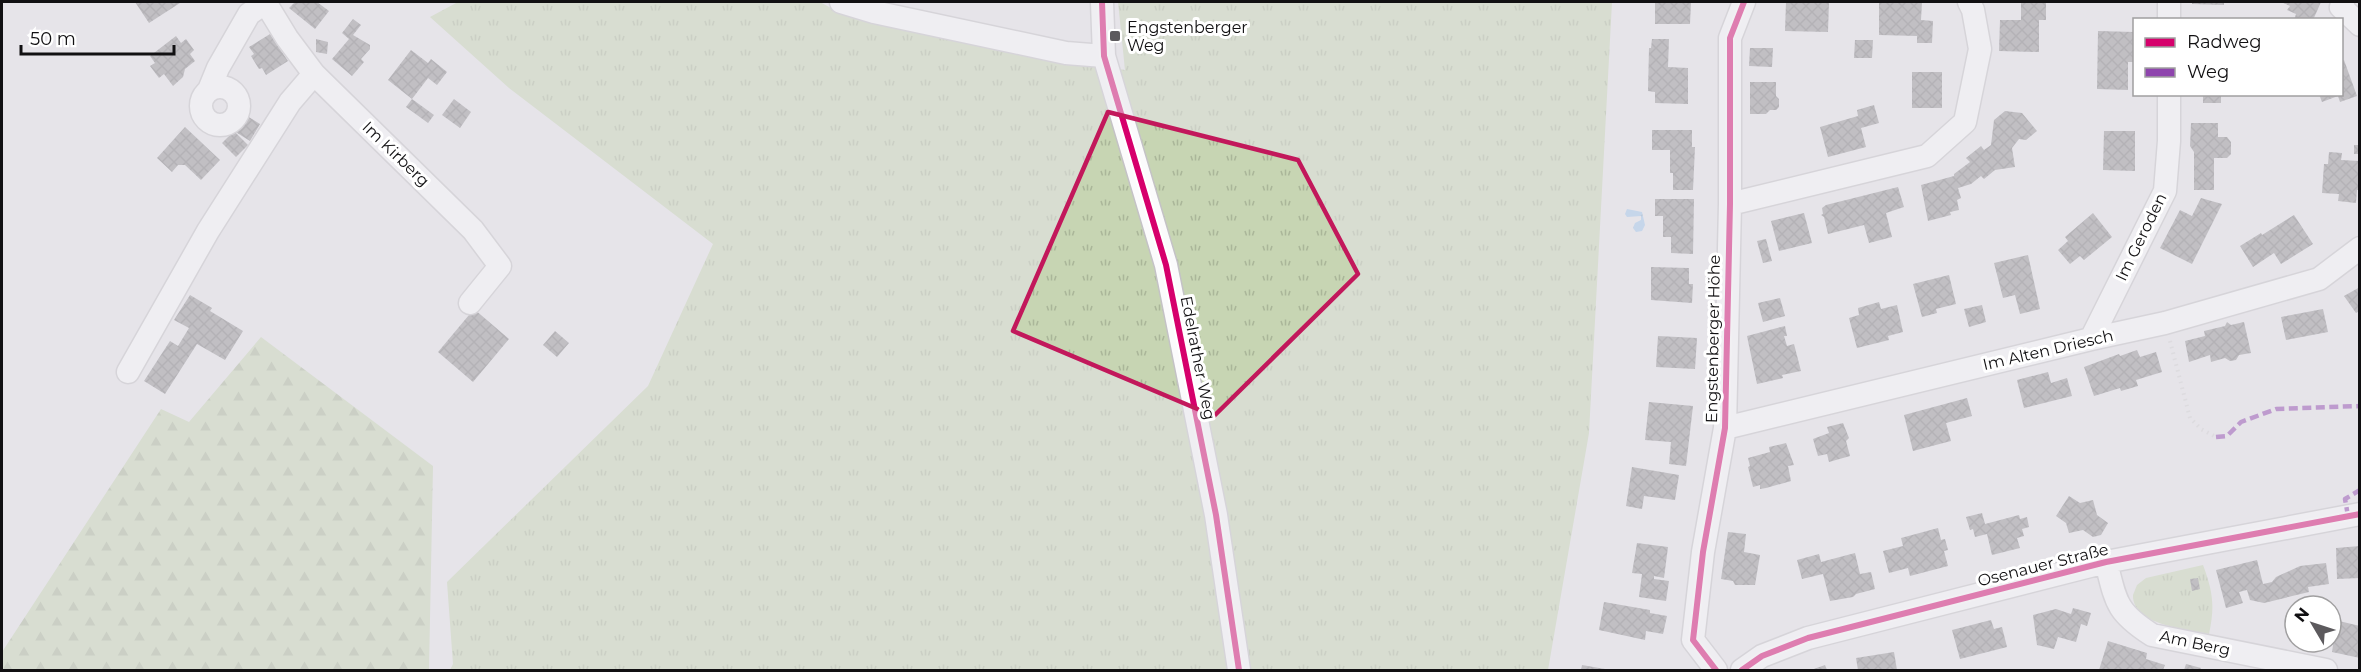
<svg xmlns="http://www.w3.org/2000/svg" width="2361" height="672" font-family="Montserrat,sans-serif">
  <defs>
    <pattern id="grass-tufts" width="24" height="20" patternUnits="userSpaceOnUse" patternTransform="scale(1.5)"><rect width="24" height="20" fill="#c7d5b3"/><path d="M3 7l-1-3M5 7V3M7 7l1-3M15 17l-1-3M17 17v-4M19 17l1-3" fill="none" stroke="#aab699"/></pattern>
    <pattern id="forest-firs" width="22" height="20" patternUnits="userSpaceOnUse" patternTransform="scale(1.5)"><rect width="22" height="20" fill="#c7d5b3"/><path d="M5 1l3.5 6h-7zM16 11l3.5 6h-7z" fill="#aab699"/></pattern>
    <pattern id="water-ripples" width="26" height="14" patternUnits="userSpaceOnUse" patternTransform="scale(1.5)"><rect width="26" height="14" fill="#9fc5eb"/><path d="M2 4q2-2 4 0t4 0M15 11q2-2 4 0t4 0" fill="none" stroke="#88a8c8"/></pattern>
    <pattern id="building-cross-hatch" width="8" height="8" patternUnits="userSpaceOnUse" patternTransform="scale(1.5)"><rect width="8" height="8" fill="#959396"/><path d="M0 0l8 8M0 8l8-8" fill="none" stroke="#787779"/></pattern>
  </defs>
  <rect width="100%" height="100%" fill="#e6e4e9"/>
  <path fill="url(#grass-tufts)" d="M458,2h362l22,12 132,29 151,27 -7,-68h494l-23,431 -41,237h-1098l3,-6 -6,-82 201,-196 65,-142 -204,-156 -79,-71z
    M2203,565c10,27 12,41 6,69 -23,-5 -77,-9 -76,-39l4,-10 9,-7z"/>
  <path fill="url(#forest-firs)" d="M261,337l172,129 -4,204h-427v-18l159,-243 28,13z"/>
  <path fill="url(#water-ripples)" d="M1627,209l15,3 3,13 -3,6 -6,1 -3,-4 2,-5 6,-3v-4l-14,1 -2,-3z"/>
  <path fill="url(#building-cross-hatch)" d="M135,2h43l2,1 -31,20z
    M295,2h22l12,9 -14,18 -26,-21z
    M1655,2h36l-1,22h-35z
    M1786,2h43l-1,30 -43,-1z
    M1879,2h43l-1,18 12,1 -1,22h-15v-7l-38,-1z
    M2021,2h25v18h-7v32l-40,-1 1,-31h21z
    M2192,2h32v3l-32,-1z
    M2281,2h40l-8,18h-19l2,-6 -9,-4 3,-4z
    M353,19l8,6 -8,10 17,10v4l-9,10 3,3 -12,14 -20,-17 17,-20 -7,-6z
    M2098,31l36,1v30h-6v28l-31,-1z
    M270,34l18,27 -22,14 -4,-7 -3,1 -8,-13 3,-2 -5,-7z
    M176,36l5,7 5,-4 8,11 -4,4 5,7 -10,8 -2,8 -10,9 -9,-12 -5,4 -9,-12 5,-3 -5,-7z
    M316,39l12,3 -1,12 -11,-2z
    M1652,39h17l-1,28 20,1v36l-33,-1v-11l-7,-1 1,-43h2z
    M1855,40h18l-1,18h-18z
    M1750,48h23l-1,19 -23,-1z
    M411,50l17,13 3,-4 16,13 -10,13 -9,-7 -16,21 -24,-19z
    M2344,60l13,36 -17,6 -2,-6 -16,6 -3,-8h23v-33z
    M1912,72h30v36h-30z
    M1750,82h26v14l3,3v8l-3,3h-6l-4,4h-16z
    M2203,94h18v9h-18z
    M412,99l22,16 -6,8 -22,-16z
    M454,99l17,13 -11,16 -18,-13z
    M1874,105l5,18 -18,5 5,19 -38,10 -8,-30 38,-11 -1,-6z
    M2005,111l17,2 15,18 -11,9 -7,-1 -7,9 3,19 -20,3 -11,9 -3,-3 -10,8 -13,4 3,10 -4,2 2,10 -9,2 1,3 -23,6 -7,-36 33,-9v-2l16,-12 -4,-4 15,-12 3,4 7,-5 3,-25z
    M244,114l16,10 -10,17 -16,-10 14,14 -12,12 -14,-14 12,-12z
    M2191,123h27v14h9l4,5v12l-4,4h-13v32h-20v-38l-4,-6z
    M185,127l35,33 -19,20 -16,-15h-7l-6,7 -15,-14z
    M1652,130h40v17h3l-2,43h-20v-17h-3v-23h-18z
    M2104,131h31v40l-32,-1z
    M2354,145h6v9h-6z
    M2329,152l13,1 -1,7 18,1 1,29h-3l-1,13 -18,-2 1,-7 -17,-1 2,-29h4z
    M1898,187l6,20 -18,6 6,24 -23,6 -5,-18 -36,9 -4,-17 -3,-2 2,-1 -1,-6 4,-3z
    M2201,198l21,6 -30,60 -32,-16 20,-38 12,6z
    M1655,199h39l-1,55 -22,-1v-16h-8v-21h-8z
    M1804,213l8,30 -33,8 -8,-30z
    M2093,213l19,24 -28,23 -4,-4 -10,8 -12,-14 10,-9 -3,-4z
    M2294,215l19,29 -32,20 -7,-11 -21,14 -13,-21 21,-13 1,2z
    M1766,239l6,22 -9,2 -6,-22z
    M2028,255l12,54 -20,5 -5,-19 -12,3 -9,-35z
    M1651,267l38,1v16h4l-1,19 -41,-3z
    M1949,275l7,29 -20,5 1,4 -15,4 -9,-33z
    M2360,287v24l-4,2 -12,-17z
    M190,295l22,13 -2,3 33,20 -18,29 -28,-16 -32,50 -21,-13 26,-40 8,5 11,-18 -15,-8z
    M1780,298l5,18 -22,6 -5,-19z
    M1879,302l2,7 16,-4 6,27 -15,4 1,4 -32,8 -8,-30 10,-3 -1,-7z
    M1982,305l4,17 -17,5 -5,-18z
    M474,309l35,30 -36,43 -35,-30z
    M2323,309l5,23 -42,8 -5,-23z
    M2227,322l4,3 13,-3 7,31 -12,2 -3,5 -6,1 -5,-3 -14,4 -1,-7 -21,7 -4,-21 20,-5 -1,-5 21,-5z
    M1785,326l2,10h-3l3,10 7,-2 7,27 -19,4 1,3 -26,6 -10,-48z
    M555,331l14,12 -12,14 -14,-12z
    M1658,336l39,2 -2,31 -39,-2z
    M2137,350l3,7 16,-5 6,20 -26,8 2,6 -17,5 -1,-3 -26,8 -10,-29 35,-13 1,2z
    M2048,372l3,11 16,-5 5,18 -48,12 -7,-28z
    M1967,398l5,18 -26,7 5,18 -38,10 -9,-36z
    M1649,402l44,4 -7,60 -17,-2 2,-22 -26,-2z
    M1843,423l6,15 -3,3 4,15 -21,6 -2,-8 -9,2 -5,-17 16,-6 -2,-6z
    M1786,443l8,22 -6,1 3,15 -25,7 -6,1v-4l-7,2 -5,-20 2,-1 -2,-8 22,-6 -1,-5z
    M1632,467l47,8 -4,25 -31,-4 -2,13 -16,-3z
    M2069,496l11,7 13,-3 4,15 11,8 -7,12 -8,2 -10,-7 -14,3 -3,-10 -10,-7z
    M1982,513l3,11 34,-9 1,4 7,-2 2,10 -7,2 2,7 -7,2 3,10 -28,7 -5,-21 -12,3 -2,-8 -3,1 -4,-13z
    M1938,528l3,12 4,-1 3,11 -4,1 4,15 -38,10 -2,-8 -19,5 -6,-22 20,-5 -2,-8z
    M1728,532l18,2 -2,18 16,3 -5,30h-20l-2,-4 -12,-2z
    M1637,543l31,4 -4,31 -10,-2v3l15,2 -3,20 -27,-4 3,-23 -10,-1z
    M2360,546v32l-23,1 -1,-31z
    M1855,553l5,21 11,-2 4,17 -19,5 -3,3 -23,4 -7,-27 -21,5 -5,-19 22,-6 2,8z
    M2257,560l6,24 9,-2 4,-5 24,-11 26,-3 3,21 -21,3 1,5 -45,11 -14,-3 -3,-10 -8,2 4,11 -17,5 -10,-38z
    M2198,578l2,11 -8,2 -2,-12z
    M1604,602l46,8v3l17,3 -4,18 -17,-3 -1,9 -46,-10z
    M2073,608l18,5 -4,13 -6,-2 -5,18 -18,-5 -4,12 -17,-4 -4,-30 23,-6 15,5z
    M1991,620l3,9 8,-2 5,20 -47,12 -8,-29z
    M2339,621l21,5v32l-28,-6 1,-7 -10,-2 8,-1v-19l7,1z
    M2108,641l39,12 -1,6 19,6 -2,5h-64z
    M1894,652l3,18h-39l-2,-12z
    M2186,664l15,4 -1,2h-16z
    M1582,665l23,4v1h-24z
    M1825,665l2,5h-16z"/>
  <g fill="none" stroke-linecap="round" stroke-linejoin="round">
    <g stroke="#c4c2c6" stroke-width="25">
      <path id="minor" d="M265,2l22,36 27,36 159,156 27,36 -30,37
        M841,2l33,10 192,41 38,3
        M1102,2l2,54 62,209 50,250 23,155
        M2169,2v18
        M2343,2l-2,5 19,18
        M201 106a19 19 0 1 1 38 0a19 19 0 1 1-38 0Z
        M209,90l9,-22 31,-54 17,-12
        M1730,204l197,-48 38,-34 15,-73 -7,-39 -4,-8
        M2091,339l74,-148 4,-50v-47
        M128,372l80,-141 82,-129 24,-28
        M1725,428l366,-89 74,-16 154,-44 41,-31
        M2106,562c10,40 10,50 46,73l174,35
        M1716,670l-23,-30 10,-88 22,-124 5,-224v-166l14,-36
        M1742,670l20,-14 46,-18 298,-76 254,-48"/>
    </g>
    <path stroke="#d2d1d2" stroke-width="4" stroke-dasharray="1.5 4.5" stroke-linecap="butt" d="M2170,341l20,77 11,11 15,8"/>
    <use href="#minor" stroke="#fbfbfc" stroke-width="22"/>
    <path stroke="#8e44ad" stroke-width="4.5" stroke-dasharray="9 4.5" stroke-linecap="butt" d="M2216,437l11,-1 14,-14 35,-13 84,-3
      M2348,516l-3,-17 15,-9"/>
    <g stroke="#fff" stroke-width="10">
      <path id="cycleway" d="M1102,2l2,54 62,209 50,250 23,155
        M1716,670l-23,-30 10,-88 22,-124 5,-224v-166l14,-36
        M1742,670l20,-14 46,-18 298,-76 254,-48"/>
    </g>
    <use href="#cycleway" stroke="#d6006c" stroke-width="6"/>
  </g>
  <path d="M0 0H2361V672H0ZM1108,112l190,48 60,114 -144,142 -201,-85z" fill="#e6e4e9" fill-opacity=".55" fill-rule="evenodd"/>
  <path fill="none" stroke="#c2185b" stroke-width="4.5" stroke-linejoin="round" d="M1108,112l190,48 60,114 -144,142 -201,-85z"/>
  <rect fill="#5c5a5d" stroke="#fff" stroke-width="2" x="1109" y="30" width="12" height="12" rx="3"/>
  <g text-anchor="middle" dominant-baseline="central" stroke-width="6" stroke-linejoin="round" paint-order="stroke">
    <g font-size="16" fill="#111012" stroke="#fff" text-anchor="start">
      <text x="1127" y="27">Engstenberger<tspan x="1127" dy="18">Weg</tspan></text>
    </g>
    <g font-size="16" fill="#111012" stroke="#fff">
      <text transform="translate(396 154) rotate(44)">Im Kirberg</text>
      <text transform="translate(2141 237) rotate(-64)">Im Geroden</text>
      <text transform="translate(1713 339) rotate(-89)">Engstenberger Höhe</text>
      <text transform="translate(2048 350) rotate(-13)">Im Alten Driesch</text>
      <text transform="translate(1198 358) rotate(79)">Edelrather Weg</text>
      <text transform="translate(2043 565) rotate(-14)">Osenauer Straße</text>
      <text transform="translate(2195 643) rotate(12)">Am Berg</text>
    </g>
  </g>
  <rect width="2361" height="672" fill="none" stroke="#111012" stroke-width="6"/>
  <rect x="2133" y="18" width="210" height="78" fill="#ffffff" stroke="#a09fa0" stroke-width="1.5"/>
  <rect x="2145" y="38" width="30" height="9" fill="#d6006c" stroke="#a09fa0" stroke-width="1.5"/>
  <text x="2187" y="48" font-size="18" fill="#111012">Radweg</text>
  <rect x="2145" y="68" width="30" height="9" fill="#8e44ad" stroke="#a09fa0" stroke-width="1.5"/>
  <text x="2187" y="78" font-size="18" fill="#111012">Weg</text>
  <g transform="translate(2313 624) rotate(309)"><circle r="28" fill="#ffffff" stroke="#a09fa0" stroke-width="1.5"/>
  <path d="M0-4.5L10 22L0 15L-10 22Z" fill="#5c5a5d"/>
  <text y="-9" font-size="16" font-weight="bold" text-anchor="middle" fill="#111012">N</text>
  </g>
  <path d="M21 45v9h153v-9" fill="none" stroke="#111012" stroke-width="3"/>
  <text x="30" y="45" font-size="18" fill="#111012" stroke="#ffffff" stroke-width="4.5" paint-order="stroke">50 m</text>
</svg>
